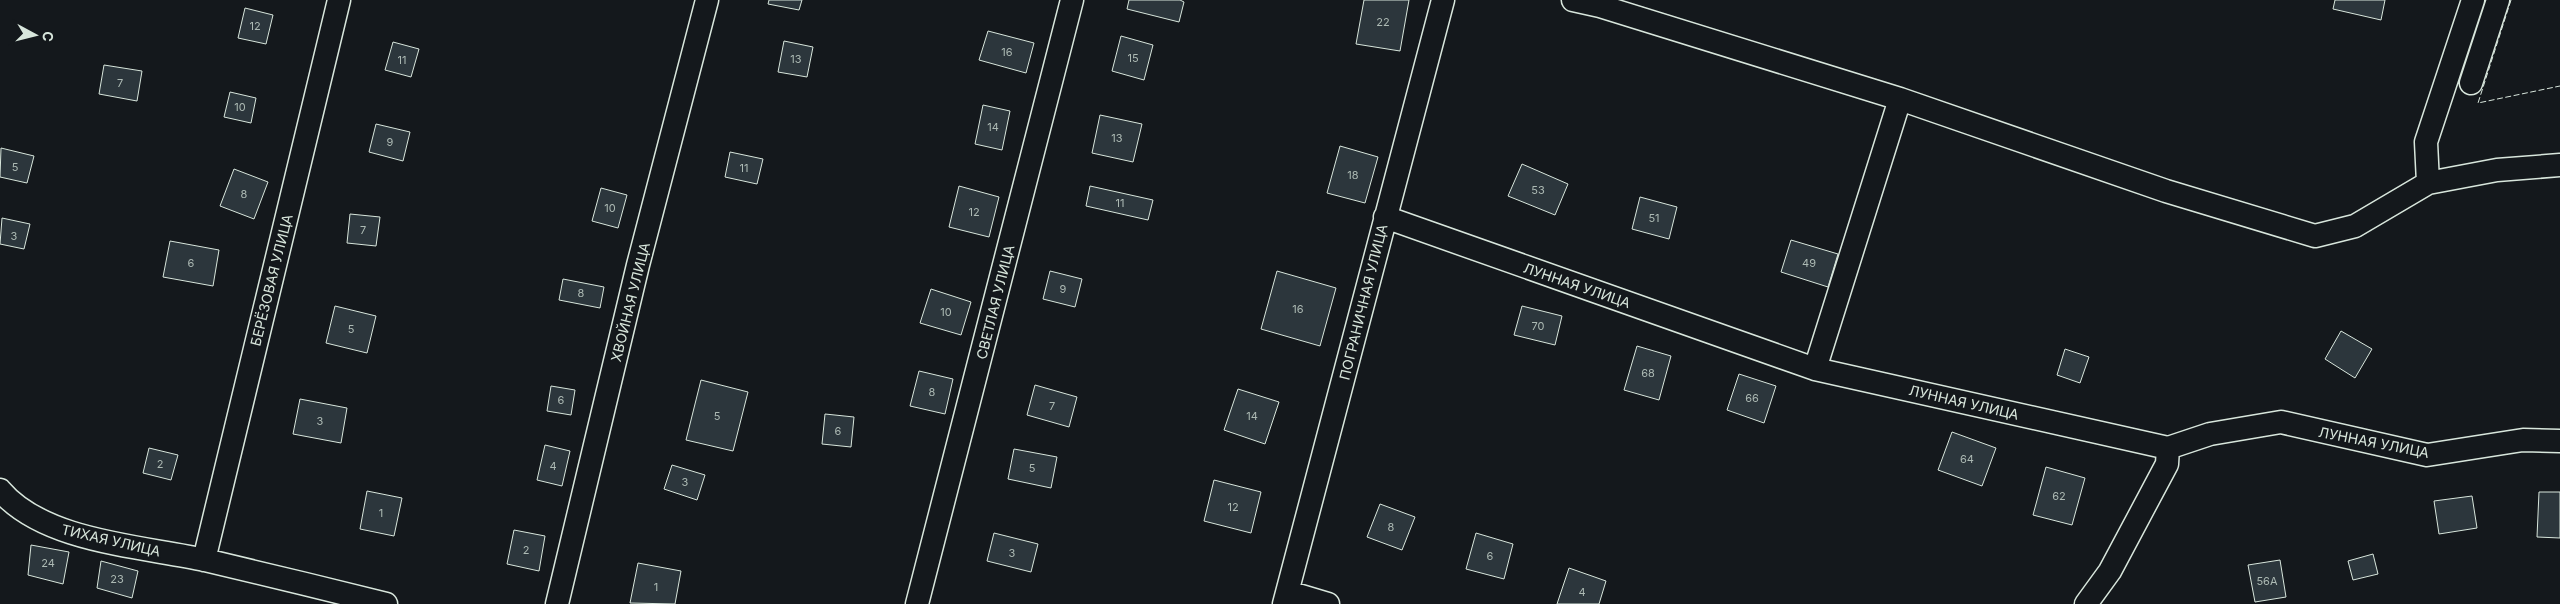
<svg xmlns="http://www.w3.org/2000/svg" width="2560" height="604" font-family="Inter,sans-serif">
  <rect width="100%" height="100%" fill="#14181c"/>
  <path fill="#2c363c" stroke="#d8e6dc" d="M769,0h33l-3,10 -31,-6z
    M1129,0h51l4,2 -5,20 -52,-13z
    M1364,0h45l-9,51 -44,-7z
    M2335,0h50l-4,20 -48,-11z
    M245,8l28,7 -7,29 -28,-6z
    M988,31l46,12 -8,30 -47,-13z
    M1121,36l32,9 -9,35 -32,-9z
    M784,41l29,6 -6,30 -29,-5z
    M393,42l26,7 -8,28 -26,-7z
    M104,65l38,6 -5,30 -38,-7z
    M230,92l26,6 -5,25 -27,-6z
    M983,105l27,6 -8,39 -27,-6z
    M1100,115l42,9 -9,38 -41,-9z
    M376,124l34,8 -7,29 -34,-9z
    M1340,146l38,11 -13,46 -38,-10z
    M1,148l33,8 -7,27 -27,-6z
    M730,152l33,7 -6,25 -32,-7z
    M1522,164l46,20 -13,31 -47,-19z
    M234,169l34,13 -14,37 -34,-13z
    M959,186l40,11 -10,40 -40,-10z
    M1090,186l63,14 -5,20 -62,-14z
    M601,188l26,7 -9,33 -26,-7z
    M1640,197l37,10 -8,32 -37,-10z
    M350,214l30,3 -4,29 -29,-3z
    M2,218l28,6 -6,25 -24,-5z
    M1791,240l47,14 -10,33 -47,-15z
    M170,241l49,9 -6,36 -50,-9z
    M1050,271l32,8 -7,28 -32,-8z
    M1277,271l59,17 -16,58 -59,-17z
    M563,279l41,8 -4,21 -41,-8z
    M931,289l40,13 -10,33 -41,-12z
    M335,306l41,10 -9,37 -41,-10z
    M1522,306l40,10 -7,29 -41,-10z
    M2341,331l31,18 -17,29 -30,-19z
    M1637,346l34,10 -12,44 -35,-10z
    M2065,349l24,8 -9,26 -23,-8z
    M919,371l34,8 -8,35 -35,-8z
    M1739,374l37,12 -12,37 -37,-13z
    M701,380l47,12 -15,59 -47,-11z
    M1035,385l42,12 -8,30 -42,-12z
    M551,386l24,4 -4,25 -24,-4z
    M1238,389l41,13 -14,42 -41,-14z
    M300,399l47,9 -6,35 -48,-9z
    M825,414l29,3 -3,30 -29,-3z
    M1952,432l44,16 -14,38 -44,-16z
    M545,445l25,6 -8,35 -25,-6z
    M149,448l29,7 -7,25 -28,-7z
    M1014,449l43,8 -6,31 -43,-9z
    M672,465l33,10 -8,25 -33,-11z
    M2046,467l39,11 -13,47 -39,-10z
    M1214,480l47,12 -10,41 -47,-12z
    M367,491l35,7 -8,38 -34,-7z
    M2539,492h21v46l-23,-1z
    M2472,496l5,32 -38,6 -5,-33z
    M1380,504l35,13 -13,33 -35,-13z
    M514,530l31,6 -6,35 -32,-7z
    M994,533l44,11 -7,28 -44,-11z
    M1476,533l37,11 -9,35 -38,-10z
    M31,545l38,7 -6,32 -35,-9z
    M2373,554l5,20 -25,6 -5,-19z
    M2280,560l6,37 -31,5 -7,-37z
    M101,561l37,10 -6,27 -35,-10z
    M638,563l43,8 -6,33 -45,-1z
    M1569,568l37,13 -7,23h-42z"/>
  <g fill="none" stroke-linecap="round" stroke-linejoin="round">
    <g stroke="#d8e6dc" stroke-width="25">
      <path id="minor" d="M1573,0l27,6 300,93 266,92 149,45 40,-10 73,-43 69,-13 63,-5
        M2471,83l27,-83
        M2428,183l-2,-41 47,-142
        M1385,217l430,152 353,79 42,-14 71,-12 146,33 96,-15 37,1
        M1815,369l85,-270
        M0,490c44,52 141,56 205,70 60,14 121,29 181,44
        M204,560l135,-560
        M1288,592l40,12
        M557,604l81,-339 69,-265
        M917,604l155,-604
        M1284,604l159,-604
        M2086,604l24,-33 57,-107 1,-16"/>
    </g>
    <use href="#minor" stroke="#14181c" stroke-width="22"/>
    <path stroke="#d8e6dc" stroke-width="1" stroke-dasharray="6 2.5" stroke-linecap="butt" d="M2511,0l-33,103 82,-17"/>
  </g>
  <g text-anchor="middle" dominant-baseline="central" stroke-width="4" stroke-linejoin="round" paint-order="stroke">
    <g font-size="11" fill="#adbab4">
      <text x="1383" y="22">22</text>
      <text x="255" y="26">12</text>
      <text x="1007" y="52">16</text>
      <text x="1133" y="58">15</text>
      <text x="796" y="59">13</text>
      <text x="402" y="60">11</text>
      <text x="120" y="83">7</text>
      <text x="240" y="107">10</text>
      <text x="993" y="127">14</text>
      <text x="1117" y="138">13</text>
      <text x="390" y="142">9</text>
      <text x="15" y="167">5</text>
      <text x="744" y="168">11</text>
      <text x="1353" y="175">18</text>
      <text x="1538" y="190">53</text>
      <text x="244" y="194">8</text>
      <text x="1120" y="203">11</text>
      <text x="610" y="208">10</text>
      <text x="974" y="212">12</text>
      <text x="1654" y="218">51</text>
      <text x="363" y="230">7</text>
      <text x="14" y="236">3</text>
      <text x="191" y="263">6</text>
      <text x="1809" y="263">49</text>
      <text x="1063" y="289">9</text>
      <text x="581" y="293">8</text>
      <text x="1298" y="309">16</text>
      <text x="946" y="312">10</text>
      <text x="1538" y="326">70</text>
      <text x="351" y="329">5</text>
      <text x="1648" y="373">68</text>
      <text x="932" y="392">8</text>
      <text x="1752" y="398">66</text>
      <text x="561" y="400">6</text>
      <text x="1052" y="406">7</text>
      <text x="717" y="416">5</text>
      <text x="1252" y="416">14</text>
      <text x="320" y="421">3</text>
      <text x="838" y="431">6</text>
      <text x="1967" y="459">64</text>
      <text x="160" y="464">2</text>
      <text x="553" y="466">4</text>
      <text x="1032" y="468">5</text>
      <text x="685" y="482">3</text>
      <text x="2059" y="496">62</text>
      <text x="1233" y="507">12</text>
      <text x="381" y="513">1</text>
      <text x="1391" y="527">8</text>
      <text x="526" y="550">2</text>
      <text x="1012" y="553">3</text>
      <text x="1490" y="556">6</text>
      <text x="48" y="563">24</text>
      <text x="117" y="579">23</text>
      <text x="2267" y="581">56А</text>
      <text x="656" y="587">1</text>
      <text x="1582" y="592">4</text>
    </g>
    <g font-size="14" fill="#d8e6dc" stroke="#14181c">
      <text transform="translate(271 280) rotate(-76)">БЕРЁЗОВАЯ УЛИЦА</text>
      <text transform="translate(1577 285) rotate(19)">ЛУННАЯ УЛИЦА</text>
      <text transform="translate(630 302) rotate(-76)">ХВОЙНАЯ УЛИЦА</text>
      <text transform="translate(995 302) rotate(-76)">СВЕТЛАЯ УЛИЦА</text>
      <text transform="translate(1363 302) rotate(-76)">ПОГРАНИЧНАЯ УЛИЦА</text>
      <text transform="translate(1964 402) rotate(13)">ЛУННАЯ УЛИЦА</text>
      <text transform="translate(2374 442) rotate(11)">ЛУННАЯ УЛИЦА</text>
      <text transform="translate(111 540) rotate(13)">ТИХАЯ УЛИЦА</text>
    </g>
  </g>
  <g transform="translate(35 35) rotate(97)" stroke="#14181c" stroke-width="4" paint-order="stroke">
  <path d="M0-4L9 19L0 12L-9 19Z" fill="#d8e6dc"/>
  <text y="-8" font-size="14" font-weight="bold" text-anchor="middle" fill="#d8e6dc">С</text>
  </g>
</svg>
